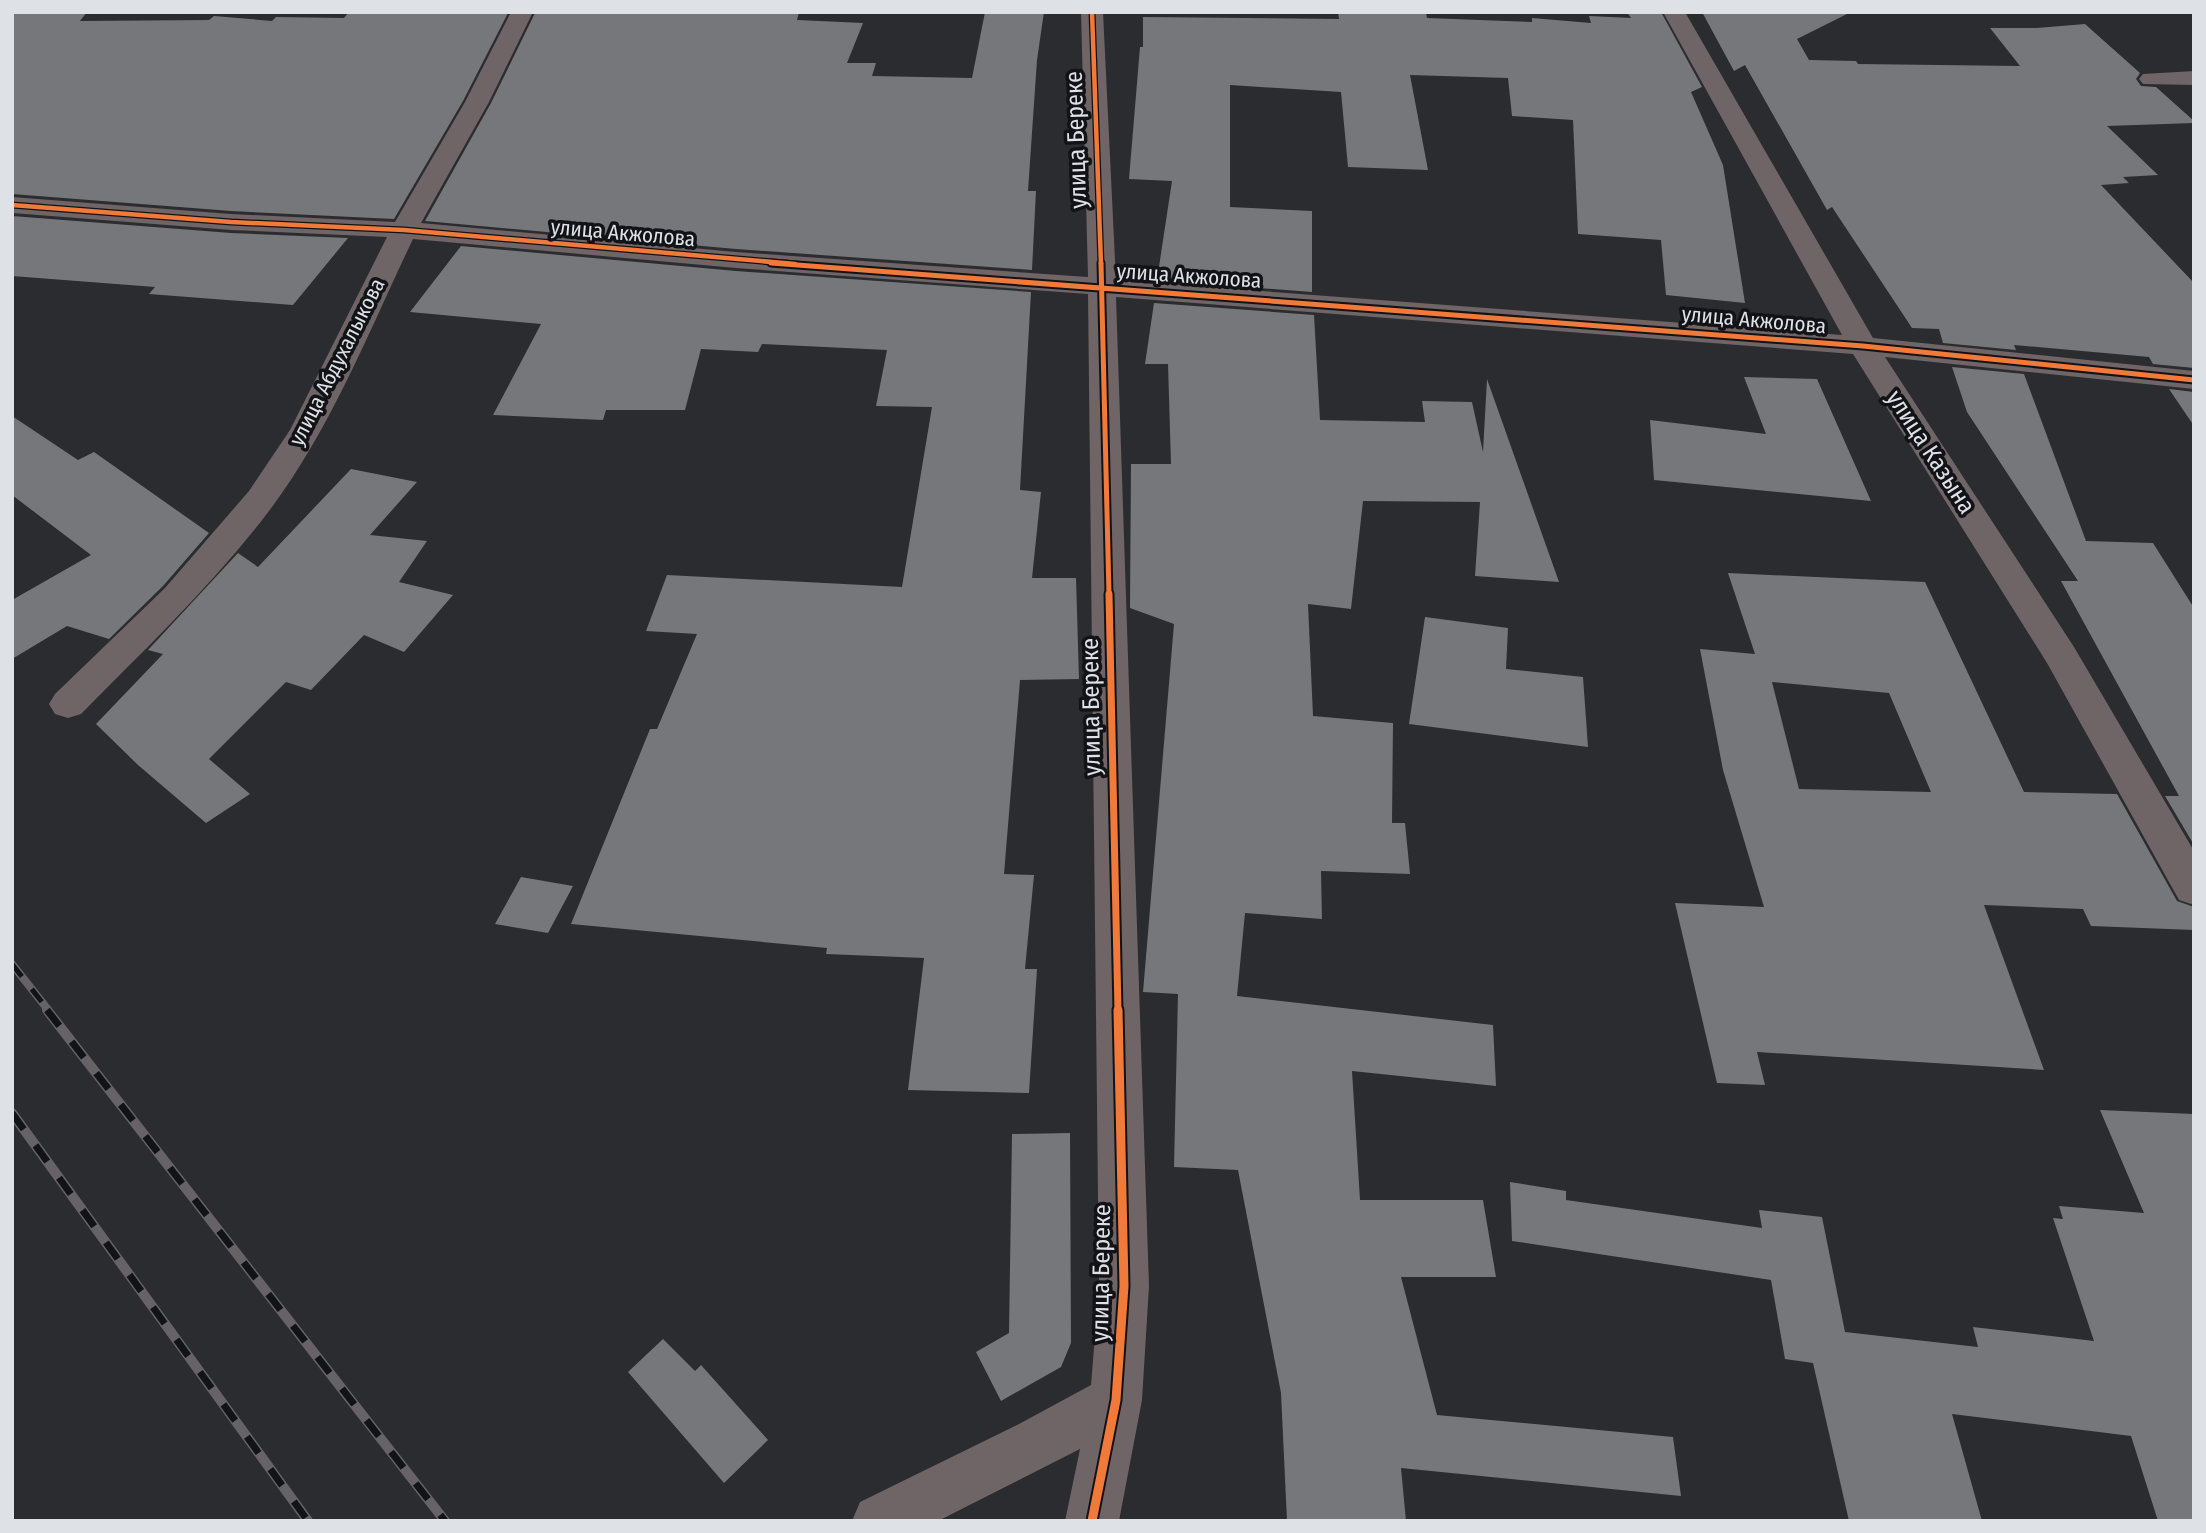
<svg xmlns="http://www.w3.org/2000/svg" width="2206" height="1533" font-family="'Fira Sans Condensed',sans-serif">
  <rect width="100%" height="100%" fill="#2a2c2f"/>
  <path fill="#75777a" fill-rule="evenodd" d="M12,12h75l-7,9 129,-1 5,-4 58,5 4,-4 68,1 5,-6 159,1 -45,88 -69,118 -163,-8 -219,-17z
    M799,12l-2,8 66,3 -16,40h29l-4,13 100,2 13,-66h59l-7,48 -9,131h8l-4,79 -296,-21 -311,-28 66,-118 44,-90z
    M1338,12h88l1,6 105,4v-4l59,5 -2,-7 42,2 -4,-6h34l41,75 -11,5 32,73 22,138 -79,-8 -5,-55 -83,-6 -5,-114 -61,-4 -4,-38 -98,-3 18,95 -80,-3 -7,-75 -111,-7v122l82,4v81l-155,-12 15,-99 -43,-2 11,-132h3v-30l196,2z
    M1702,12h149l-54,27 12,21 47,1 2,3 162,2 -30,-38h47l48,-4 55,49 -4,6 5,7 15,1 38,34v2l-87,3 51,49 -35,2 6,6 -28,2 93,98v85l-41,-4 -4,-7 -135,-12 2,5 -73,-7 -4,-14 -27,-1 -80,-121 -5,3 -82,-145 -11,6z
    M12,216l219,17 117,5 -55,67 -144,-11 6,-7 -143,-11z
    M461,246l275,25 295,21 -11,198 21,2 -9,86h44l3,101 -59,1 -16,194 30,1 -9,94h12l-8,124 -121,-3 16,-132 -98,-4 1,-6 -256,-24 79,-195h7l40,-95 -51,-3 21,-56 235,12 30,-180 -56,-1 11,-56 -125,-6 -4,8 -57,-3 -16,61h-79l-3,10 -110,-5 48,-91 -131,-12z
    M1154,303l160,12 6,105 105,2 -3,-21 50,1 11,50 4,-73 72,203 -84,-6 5,-74 -117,-1 -12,108 -43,-5 5,112 80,7 -1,100h13l5,51 -89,-3 1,48 -77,-6 -8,83 256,29 3,61 -144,-15 8,129h123l13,77h-95l36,138 236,22 8,59 -280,-28 5,53h-119l-6,-128 -43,-223 -64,-3 4,-173 -35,-2 31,-368 -44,-16 1,-144h40l-3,-100h-23z
    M1952,367l72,7 62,167 67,2 41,65v237l-29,-49h14l-118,-215h17l-111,-169z
    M1744,377l73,2 54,122 -217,-21 -4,-60 116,14z
    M2169,389l25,3v34z
    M12,416l66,44 16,-8 115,81 -46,53 -54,53 -42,-13 -55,33v-59l79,-45 -79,-60z
    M351,469l66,13 -47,53 57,6 -28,41 54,13 -49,57 -40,-17 -53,55 -25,-8 -77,77 41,35 -44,29 -68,-58 -42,-41 67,-70 -15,-4 90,-97 20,14z
    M1728,573l197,9 99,210 93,2 60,107 17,6v23l-103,-4 -8,-17 -99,-4 60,165 -287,-18 8,33 -48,-2 -42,-180 89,4 -41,-137 -23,-121 55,5zM1772,682l117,11 42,99 -132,-3z
    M1425,617l83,11 -2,41 77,8 5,70 -179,-23z
    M521,877l52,9 -25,47 -53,-9z
    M2100,1110l94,4v407h-36l-27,-85 -179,-22 30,107h-133l-36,-158 -28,-4 -14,-79 -259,-39 -2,-59 56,9v9l196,28 -3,-18 63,7 23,115 133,15 -5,-20 121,14 -41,-123 10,1 -4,-13 85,7z
    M1070,1133l1,210 -10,24 -60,34 -25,-49 33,-19 3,-199z
    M663,1339l32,32 6,-6 67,75 -44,43 -96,-111z"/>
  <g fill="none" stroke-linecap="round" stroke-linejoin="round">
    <path fill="#6f6466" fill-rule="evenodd" d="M511,12h22l-44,90 -68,121 315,29 352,25 -7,-265h22l13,268 726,55 -179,-323h22l188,326 321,33v18l-309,-32 189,290 120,204v54l-15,-5 -132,-237 -194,-309 -737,-57 33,989 -7,114 -23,121h-54l15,-72 -142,72h-86l8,-19 159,-78 72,-39 8,-99 -11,-992 -352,-26 -323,-29c-43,90 -81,187 -141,268 -56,75 -125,140 -191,207l-13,4 -13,-4 -6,-10 6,-10 110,-106 84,-97 41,-61 97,-193 -156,-7 -219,-17v-16l219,17 164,8 70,-120z
      M2194,71v14l-51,-1 -4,-5 4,-5z"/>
    <g stroke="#666265" stroke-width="8">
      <path id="rail-far1" d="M12,964l37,47"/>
    </g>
    <g stroke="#666265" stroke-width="10">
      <path id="rail" d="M47,1010l398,511
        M12,1113l296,408"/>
    </g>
    <use href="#rail-far1" stroke="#121316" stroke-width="5" stroke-dasharray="16" stroke-linecap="butt"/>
    <use href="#rail" stroke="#121316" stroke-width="7" stroke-dasharray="20" stroke-linecap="butt"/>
    <g stroke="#121316" stroke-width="7">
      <path id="cycleway-far3" d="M1092,12l9,252
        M12,205l219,17 173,8 391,34"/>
    </g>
    <g stroke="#121316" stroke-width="9">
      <path id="cycleway-far2" d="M771,263l1092,83 331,34
        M1101,263l8,332"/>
    </g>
    <g stroke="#121316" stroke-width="11">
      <path id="cycleway-far1" d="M1109,594l9,417"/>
    </g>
    <g stroke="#121316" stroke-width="13">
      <path id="cycleway" d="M1092,1521l24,-121 8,-114 -6,-276"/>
    </g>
    <use href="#cycleway-far3" stroke="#f17a3a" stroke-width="4.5"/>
    <use href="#cycleway-far2" stroke="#f17a3a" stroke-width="5"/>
    <use href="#cycleway-far1" stroke="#f17a3a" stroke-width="7"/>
    <use href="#cycleway" stroke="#f17a3a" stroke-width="9"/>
  </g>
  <g text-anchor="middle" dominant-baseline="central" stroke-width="7" stroke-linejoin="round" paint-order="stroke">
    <g font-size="21" fill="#dee1e5" stroke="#121316">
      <text transform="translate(623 233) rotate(5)">улица Акжолова</text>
      <text transform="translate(1189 276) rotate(4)">улица Акжолова</text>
      <text transform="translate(1754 320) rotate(5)">улица Акжолова</text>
      <text transform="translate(337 362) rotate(-63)">улица Абдухалыкова</text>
    </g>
    <g font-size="24" fill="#dee1e5" stroke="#121316">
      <text transform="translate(1076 140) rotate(-92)">улица Береке</text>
      <text transform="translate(1931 452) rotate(57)">улица Казына</text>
      <text transform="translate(1091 707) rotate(-91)">улица Береке</text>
      <text transform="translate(1101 1273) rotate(-89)">улица Береке</text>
    </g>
  </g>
  <rect width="2206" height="1533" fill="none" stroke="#dee1e5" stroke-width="28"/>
</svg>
